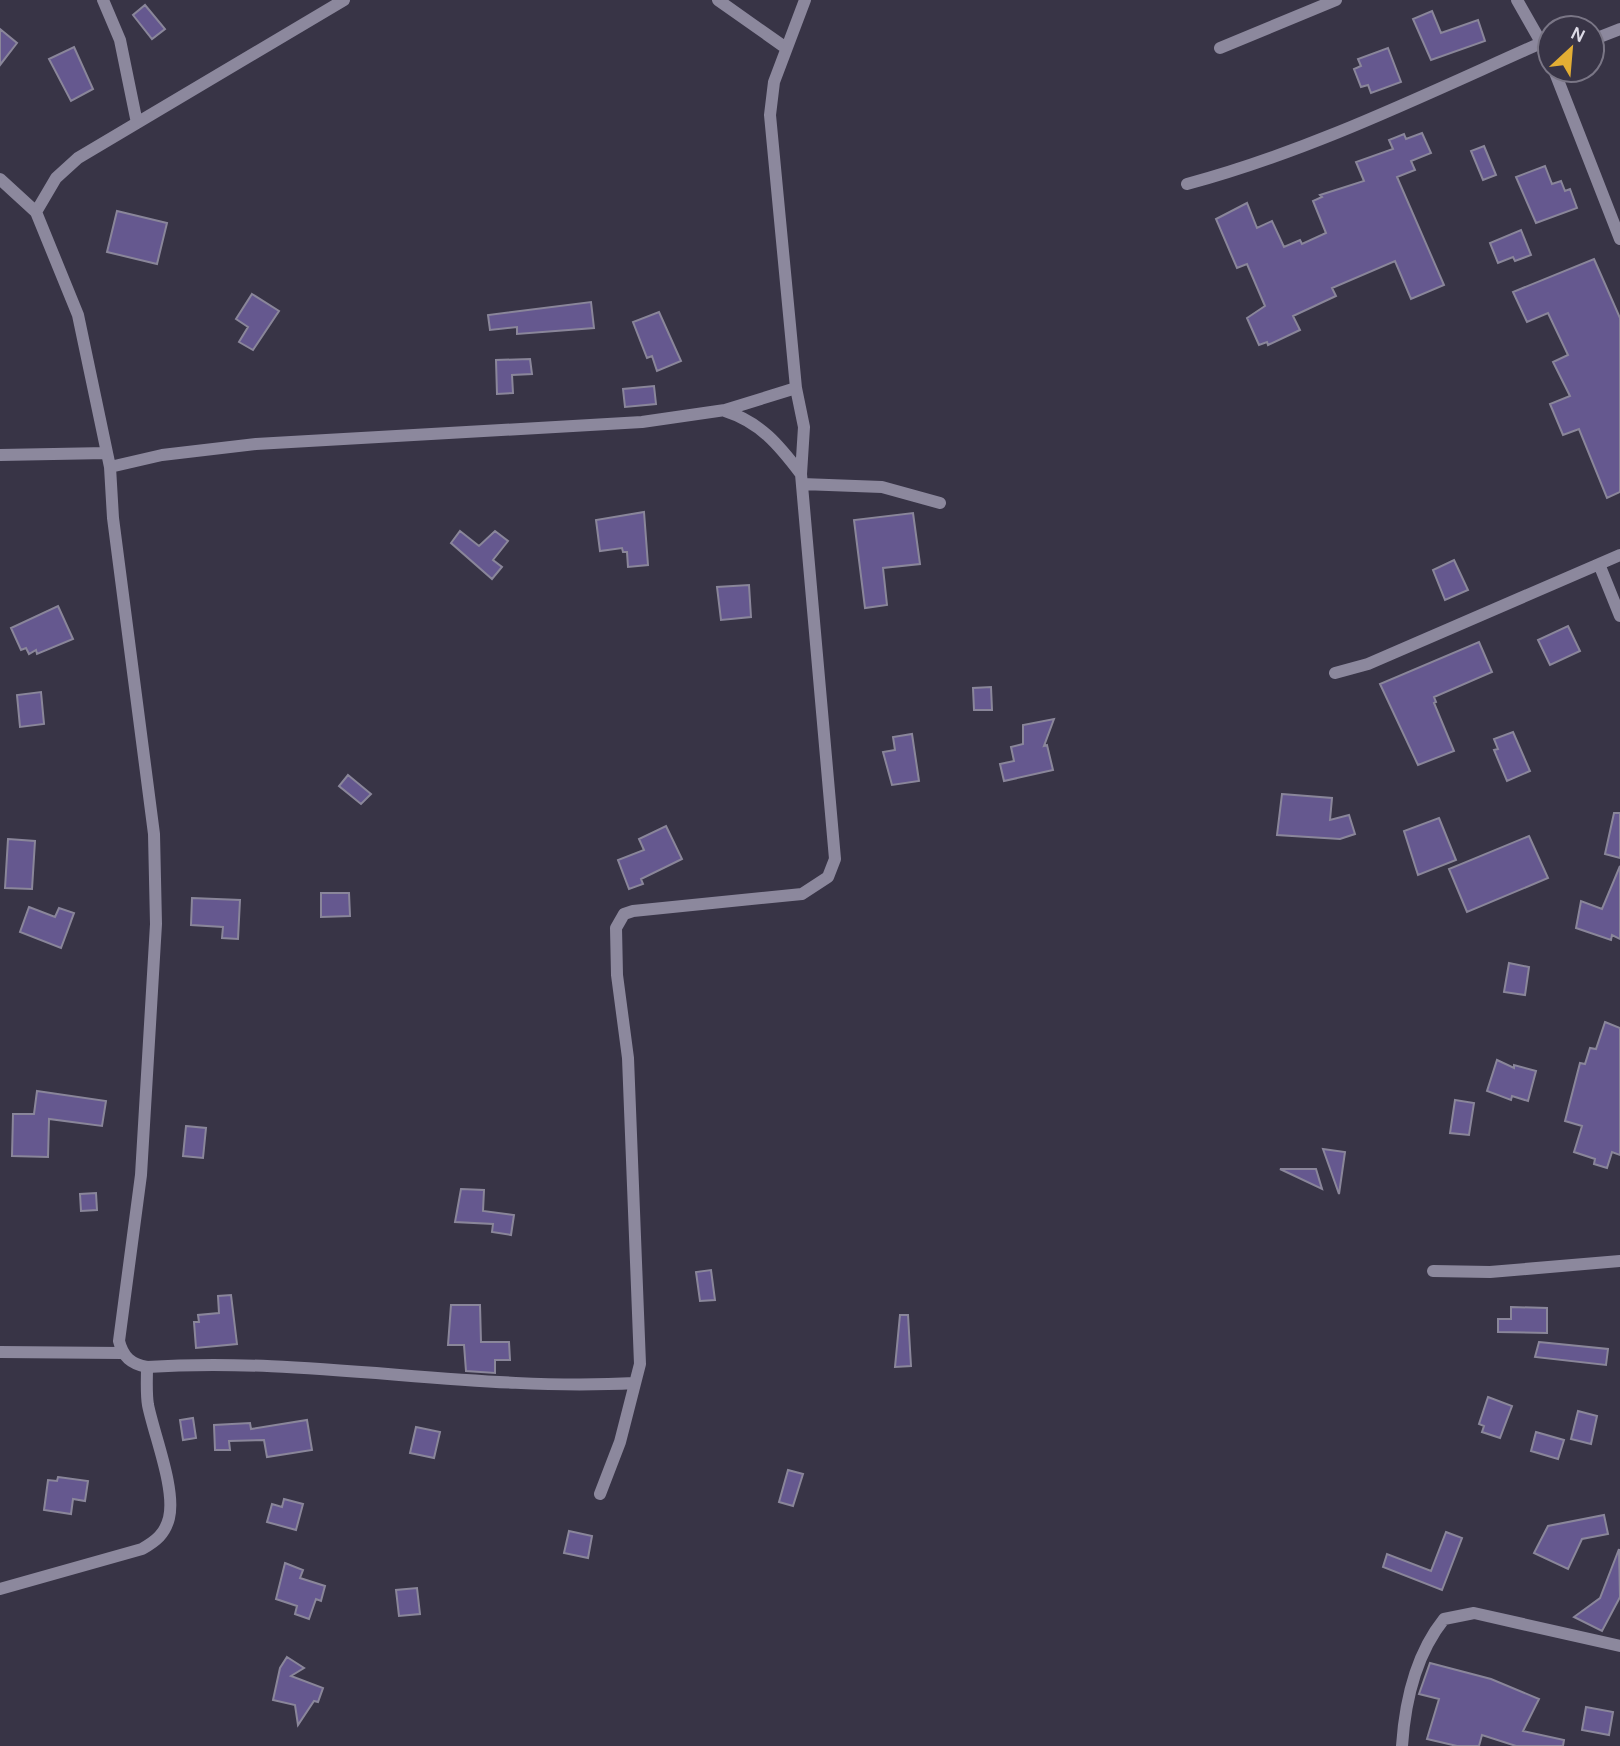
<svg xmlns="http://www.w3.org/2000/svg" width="1620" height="1746" font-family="Karla,sans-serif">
  <rect width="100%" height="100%" fill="#383446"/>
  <path fill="#65588f" stroke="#8a869a" stroke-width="2" d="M145,5l20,24 -13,10 -19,-24z
    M1432,11l9,22 37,-13 7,21 -54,19 -18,-41z
    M0,29l17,14 -17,22z
    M74,47l19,42 -22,12 -22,-42z
    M1388,48l13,34 -30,11 -3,-8 -7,2 -7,-18 7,-3 -3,-7z
    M1422,133l9,20 -20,8 4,9 -18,7 47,108 -33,14 -16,-38 -63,27 4,8 -43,20 7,14 -32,15 -1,-3 -8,3 -12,-27 18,-12 -18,-42 -10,4 -21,-49 31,-16 10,25 15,-7 12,26 16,-7 2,4 24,-11 -13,-32 9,-4 -2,-2 44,-14 -8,-19 37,-13 -4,-9 15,-6 2,5z
    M1484,146l12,29 -13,5 -12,-29z
    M1545,166l7,18 9,-3 4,10 5,-2 7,19 -41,15 -20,-46z
    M117,211l50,12 -10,41 -50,-12z
    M1521,230l10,25 -16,6 -2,-4 -15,6 -8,-20z
    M1594,259l26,59v174l-13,6 -28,-69 -16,6 -13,-31 20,-8 -17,-34 15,-7 -20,-42 -21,9 -14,-30z
    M252,294l27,17 -26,39 -14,-8 9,-15 -12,-8z
    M591,302l3,26 -77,6v-7l-27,3 -2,-15z
    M659,312l22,49 -24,10 -5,-15 -5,2 -14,-36z
    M530,359l2,15 -20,1 1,18 -16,1 -1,-34z
    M654,386l2,18 -31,3 -2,-18z
    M644,512l4,53 -20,2 -1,-15h-4l-1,-4 -22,3 -4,-31z
    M913,513l7,51 -37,4 4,37 -22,3 -11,-88z
    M460,531l19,15 16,-15 13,10 -15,19 9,7 -10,12 -41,-36z
    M1454,560l14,30 -23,10 -12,-30z
    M749,585l2,32 -30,3 -4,-33z
    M58,606l15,33 -36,15 -1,-4 -7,4 -3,-6 -5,2 -10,-22z
    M1568,626l12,25 -30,14 -12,-25z
    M1479,642l13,30 -58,25 2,5 -2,1 20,48 -36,14 -38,-81z
    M991,687l1,23h-18l-1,-22z
    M41,692l3,32 -24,3 -3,-32z
    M1054,719l-10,27 3,-1 6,25 -49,11 -4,-17 14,-3 -3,-14 12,-3v-19z
    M1513,732l17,39 -23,10 -13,-31 4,-1 -4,-10z
    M912,734l7,47 -27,4 -9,-33 12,-2 -2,-13z
    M348,775l23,19 -10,10 -22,-18z
    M1282,794l50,4 -2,22 19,-5 6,19 -15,5 -63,-4z
    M1614,813h6v45l-15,-4z
    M1439,818l17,42 -38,15 -14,-44z
    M666,826l16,33 -41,20 2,5 -14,5 -11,-29 26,-10 -5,-11z
    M1529,836l19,42 -81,34 -18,-43z
    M8,839l27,2 -3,48 -27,-1z
    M1620,866v73l-8,-4 -1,5 -35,-12 5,-27 21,8z
    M321,893h28l1,23 -29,1z
    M192,898l48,2 -2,39 -16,-1 1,-11 -32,-2z
    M29,907l26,10 4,-9 15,5 -13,35 -41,-16z
    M1509,963l20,4 -4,28 -21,-3z
    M1605,1022l15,6v127l-8,-3 -5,16 -13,-4 1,-5 -21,-7 8,-26 -17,-5 15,-58 5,1 5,-16 6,1z
    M1497,1060l17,8v-3l22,6 -8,30 -16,-5 -1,4 -24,-9z
    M37,1091l69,10 -4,25 -53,-7 -1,38 -36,-1 1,-42h21z
    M1455,1100l19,3 -5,32 -19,-2z
    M186,1126l20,2 -3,30 -20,-2z
    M1323,1149l22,3 -6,42z
    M1280,1169h36l6,20z
    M461,1189l23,1 -1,21 31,4 -3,20 -19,-3 1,-8 -38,-2z
    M96,1193l1,17 -16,1 -1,-17z
    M711,1270l4,30 -15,1 -4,-29z
    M231,1295l6,49 -41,4 -2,-26h5l-1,-7 21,-2 -1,-17z
    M451,1305h29l1,37h28l1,18h-15v13l-29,-2 -2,-26h-16z
    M1511,1307l36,1v25l-49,-1v-13h13z
    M900,1315h8l3,51 -16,1z
    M1539,1342l69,7 -2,16 -71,-8z
    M1488,1397l24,9 -12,32 -18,-6 2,-6 -5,-2z
    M1578,1411l19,5 -6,28 -20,-5z
    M193,1418l3,20 -13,2 -3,-20z
    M307,1420l5,30 -45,7 -3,-17 -35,1 1,9h-15l-1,-25 36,-2 1,6z
    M416,1427l24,5 -6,26 -24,-5z
    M1536,1432l28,8 -6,19 -27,-8z
    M788,1470l15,4 -10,32 -14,-4z
    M58,1477l30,4 -3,20 -12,-2 -2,15 -27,-4 4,-30 9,1z
    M284,1499l19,5 -7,26 -29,-8 5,-18 10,3z
    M1604,1515l4,19 -26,5 -14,30 -34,-16 14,-27z
    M569,1531l23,5 -4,22 -24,-5z
    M1446,1532l16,6 -20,52 -59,-23 4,-13 44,17z
    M1619,1549l1,48 -18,34 -28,-14 26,-19z
    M285,1563l18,7 -3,8 25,8 -4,15 -5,-2 -7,20 -14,-5 2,-8 -21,-7z
    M417,1588l3,26 -21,2 -3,-26z
    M287,1657l17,11 -13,8 32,12 -5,14 -4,-1 -16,24 -3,-20 -22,-5 7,-32z
    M1430,1663l61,16 48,20 -16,32 41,9 -1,6h-47l-34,-11 -3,11h-22l-30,-7 12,-40 -20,-5z
    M1586,1707l27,5 -4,23 -27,-5z"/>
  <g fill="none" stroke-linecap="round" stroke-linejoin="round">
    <path stroke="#8c889d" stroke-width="12" d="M103,0l17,40 17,83
      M718,0l68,48
      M1517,0l33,58
      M1592,40l28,-11
      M1220,48l116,-48
      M1554,70l66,169
      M0,179l36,33 42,103 32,152 3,51 41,316 2,90 -15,251 -22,166c4,16 12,23 28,26 163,-11 325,25 488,16
      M1187,184c123,-33 237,-89 354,-141
      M36,212l20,-34 22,-20 266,-158
      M725,411c35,11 54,34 76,63
      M0,455l107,-2
      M110,467l52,-12 94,-11 386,-22 83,-12 71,-22
      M802,484l80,3 58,16
      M1599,564l21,52
      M1335,673l33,-9 252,-109
      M1433,1271l57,1 130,-11
      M0,1352l122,1
      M600,1494l20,-52 20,-78 -12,-306 -11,-83 -1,-47 8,-14 9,-3 169,-17 26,-17 7,-18 -34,-385 3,-47 -8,-39 -26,-273 4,-33 31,-82
      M0,1589l142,-40c14,-8 23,-15 27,-31 7,-29 -15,-83 -21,-113 -2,-12 -1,-25 -1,-38
      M1402,1746c3,-45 14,-92 42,-127l30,-6 146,33"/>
  </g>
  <g transform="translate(1571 49) rotate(26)"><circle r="33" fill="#383446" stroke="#7a7686" stroke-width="2"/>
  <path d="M0-5L12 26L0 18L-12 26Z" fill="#e3ae34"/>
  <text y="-10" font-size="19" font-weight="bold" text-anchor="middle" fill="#dcdae6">N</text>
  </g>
</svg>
